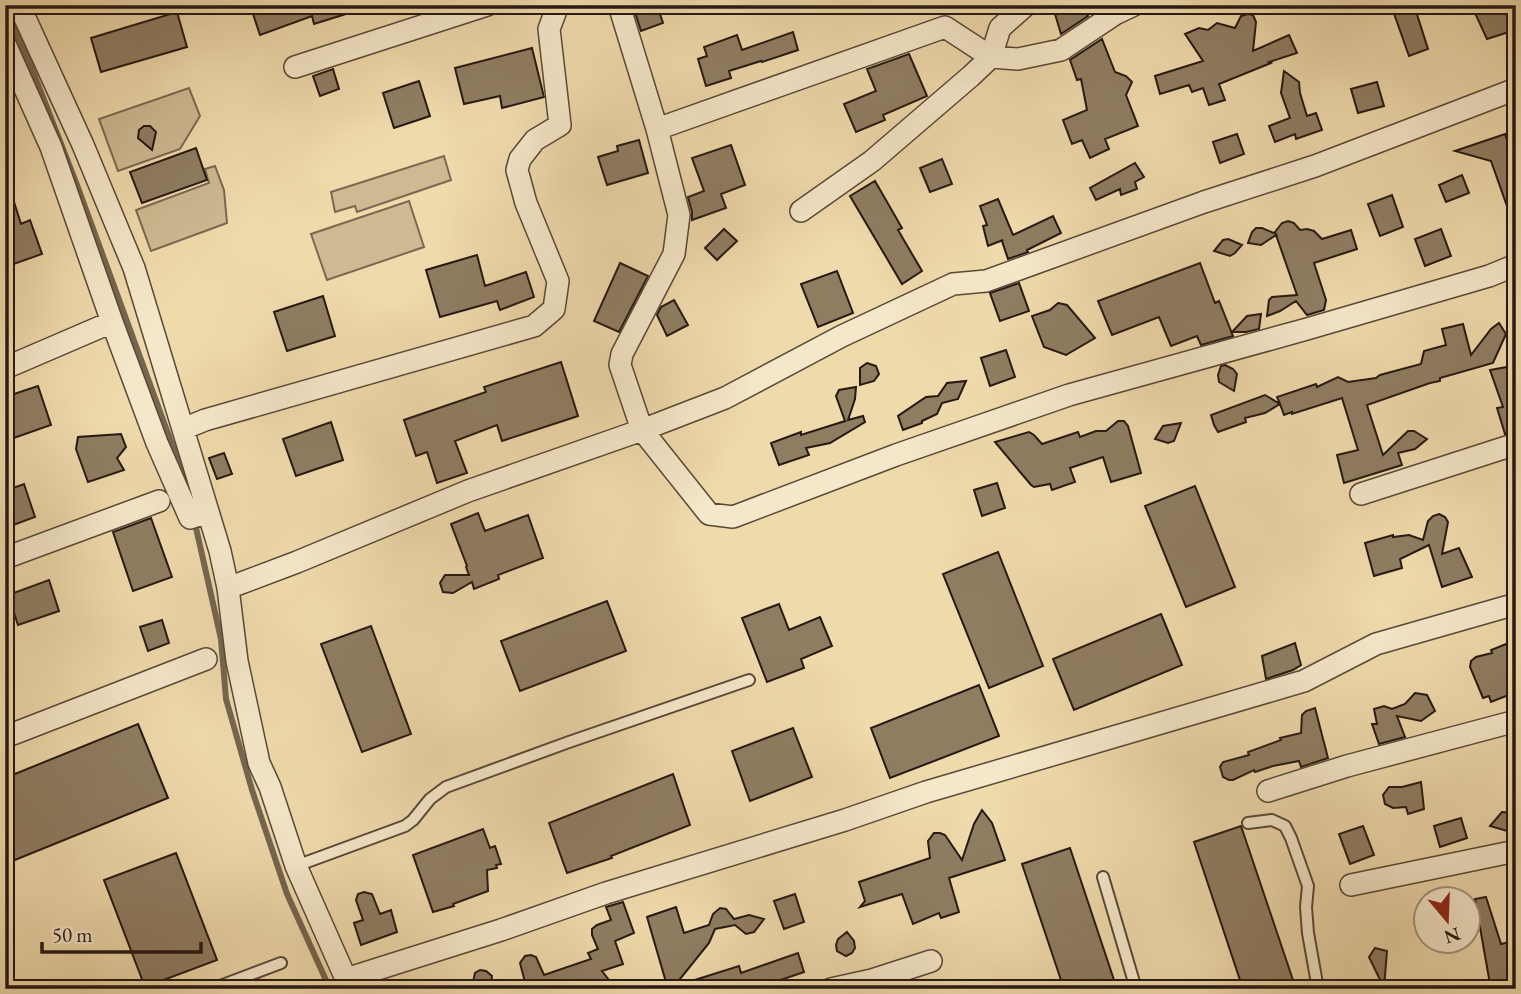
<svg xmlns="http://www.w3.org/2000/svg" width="1521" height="994" font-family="'EB Garamond',serif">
  <rect width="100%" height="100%" fill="#efdaac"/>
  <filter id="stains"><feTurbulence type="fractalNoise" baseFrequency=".00286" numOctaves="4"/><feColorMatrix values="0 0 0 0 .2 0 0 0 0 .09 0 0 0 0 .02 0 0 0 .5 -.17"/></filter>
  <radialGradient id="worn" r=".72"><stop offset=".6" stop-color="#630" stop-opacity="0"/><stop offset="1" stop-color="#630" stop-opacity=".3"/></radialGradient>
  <path fill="#cdb992" stroke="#7a6852" stroke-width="2" d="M189,88l11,28 -20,33 -62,22 -19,-52z
    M444,156l7,24 -94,32 -2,-6 -20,6 -4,-20z
    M215,166l9,24 3,33 -76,28 -15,-41 73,-27 -4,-14z
    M409,201l15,46 -97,33 -16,-46z"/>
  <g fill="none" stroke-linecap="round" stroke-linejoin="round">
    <path stroke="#76654f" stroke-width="6" d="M5,8l27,61 45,116 111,303
      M194,519l27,120 5,60 26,91 35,104 43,95"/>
  </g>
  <path fill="#8f7d62" stroke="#261812" stroke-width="2" d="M250,5h111l1,4 -48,15 -2,-8 -52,19z
    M645,5h12l6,18 -22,8 -7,-22z
    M1063,5h16l9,11 -27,18 -6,-20z
    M1391,5h23l14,44 -19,7z
    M1497,5h6l9,26 -25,8 -13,-28z
    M177,12l10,35 -86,25 -10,-34z
    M1248,14l5,1 3,7 -3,29 36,-16 8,18 -28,9 2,1 -52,21 6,16 -16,5 -6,-17 -11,4 -3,-7 -29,9 -5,-18 48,-15 -18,-27 14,-6 9,2 9,-7 18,5 6,-12z
    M793,32l5,18 -36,12 -1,-1 -32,10 2,7 -25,8 -8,-27 9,-3 -3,-9 33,-12 5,15z
    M1102,39l13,33 11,4 6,6 -6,13 12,31 -33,13 4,10 -19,9 -8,-18 -10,4 -9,-24 24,-10 -6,-31 -4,1 -7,-20z
    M532,48l12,49 -42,11 -2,-12 -36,8 -9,-36z
    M909,54l18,42 -44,19 2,5 -29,12 -12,-28 32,-13 -9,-22z
    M333,69l6,20 -19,7 -7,-20z
    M1284,71l15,11 1,11 7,23 9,-3 6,17 -26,9 -1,-5 -20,8 -6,-16 21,-8 -9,-25z
    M419,81l11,35 -36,12 -11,-35z
    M1377,82l7,24 -26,7 -7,-24z
    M144,126h6l6,6 -4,18 -14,-12 1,-8z
    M1237,134l7,20 -24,9 -7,-21z
    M1505,134l8,24 3,-4v69h-3l-22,-62 -36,-10z
    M639,140l9,33 -41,12 -9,-28 20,-6 -1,-5z
    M731,145l14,40 -24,9 5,14 -34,12v-8l-4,-15 16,-6 -12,-33z
    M196,148l11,32 -65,23 -12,-31z
    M942,159l10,25 -22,8 -10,-24z
    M1135,163l9,14 -9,5 2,7 -16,6 -1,-6 -24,11 -6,-12z
    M1462,175l7,18 -23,9 -7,-17z
    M875,181l27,47 -4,2 24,41 -20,13 -52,-88z
    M9,186l12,38 9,-4 12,34 -37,13v-80z
    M1392,195l11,32 -23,9 -12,-32z
    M998,199l15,36 40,-19 8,17 -34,17 1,2 -20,7 -6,-18 1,-1 -15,6 -5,-20 4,-1 -7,-19z
    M1288,221l6,2 6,7 7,-1 7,2 8,8 29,-9 6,19 -43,14 12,37 -2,10 -17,5 -11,-14 -16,10 -13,5 2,-16 3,-3 25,-2 -21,-60 -15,10 -13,-2 4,-11 4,-4h6l14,6 -1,-2 7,-9z
    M724,229l13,12 -20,19 -12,-12z
    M1441,229l10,27 -26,10 -10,-27z
    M1228,239l14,6 -7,8 -5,3 -16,-5 9,-11z
    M477,255l8,31 41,-14 8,25 -34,13 -3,-9 -57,16 -14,-47z
    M620,263l28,13 -29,56 -25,-11z
    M1200,263l15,40 4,-2 14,35 -32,9 -4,-9 -26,10 -12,-29 -47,18 -14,-34z
    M837,271l16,42 -35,14 -17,-43z
    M1019,283l10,28 -29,10 -10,-28z
    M323,296l12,40 -48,15 -13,-39z
    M674,300l14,25 -21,11 -10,-21 4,-8z
    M1058,303l9,2 28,33 -29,17 -22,-8 -12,-31 18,-6z
    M1261,314l-2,15 -13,3h-14l15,-16z
    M1499,323l7,11 -13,29 -53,15v3l-10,2 -63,22 16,50 25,-24h6l13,8 -12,10 -17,4 4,12 -58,18 -7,-28 21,-5 -16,-52 -50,16v-2l-8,3 -4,-11 -15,9 -20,5 1,4 -28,10 -4,-7 -3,-10 54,-20 15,9 -3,-7 39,-13 1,3 21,-10 10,5 28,-4 4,-3 41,-11 3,-13 22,-6 -4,-16 21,-5 8,31 20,-26z
    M1006,350l9,27 -25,9 -9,-28z
    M561,362l17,54 -76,25 -5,-16 -42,16 12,32 -30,10 -10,-31 -11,4 -12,-36 82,-28 -2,-5z
    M867,363l9,3 3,8 -5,7 -14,4v-17z
    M1225,365l8,4 4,5 -3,17 -15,-9 -1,-7 3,-9z
    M1507,367l9,25v39l-11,3 -8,-26 6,-1 -13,-37z
    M966,381l-8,18 -16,4 -5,11 -15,7v2l-19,7 -5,-14 28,-19 12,-1 9,-13z
    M38,386l13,39 -46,16v-44z
    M856,387l-1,12 -7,21 15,-4 2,6 -35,21 -24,5 3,7 -30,10 -8,-22 30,-11v3l44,-14 -9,-25 3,-6z
    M1118,421h6l4,5 13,47 -30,9 -8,-25 -33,11 5,14 -23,8 -2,-6 -16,3 -3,-2 -36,-43 34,-10 5,3 8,9 36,-12 2,5 16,-6h10z
    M331,422l12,38 -47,16 -13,-37z
    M1181,423l-7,18 -6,2 -13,-4 8,-13z
    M121,434l5,13 -9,11 7,12 -36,12 -12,-33 2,-12z
    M224,453l8,21 -15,5 -8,-21z
    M997,483l8,25 -23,8 -8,-26z
    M24,484l11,33 -30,11v-37z
    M1195,486l40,101 -49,20 -41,-101z
    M478,513l7,18 43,-16 15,43 -45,17 1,4 -25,10 -2,-7 -19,11 -10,-1 -3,-9 5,-8h24l-3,-8 1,-1 -16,-42z
    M1439,514l6,3 3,5 -6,32 17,-6 13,29 -30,10 -13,-42 -29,14 2,9 -28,8 -9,-33 28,-8v2l16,-2 14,5 5,-19 5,-5z
    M151,518l21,59 -39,14 -20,-59z
    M998,552l45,114 -54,22 -46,-114z
    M49,580l10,31 -41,14 -10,-30z
    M607,601l19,50 -106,40 -19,-50z
    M779,604l10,26 31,-13 12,29 -31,13 3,9 -37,14 -25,-64z
    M1161,614l21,51 -108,45 -21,-51z
    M162,620l7,23 -21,8 -8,-24z
    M371,626l40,108 -49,18 -41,-108z
    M1511,642l5,11v39l-25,10 -2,-6 -6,2 -13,-31 1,-6 5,-4 16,-4 -1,-3z
    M1295,643l6,22 -8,5 -27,9 -4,-23z
    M979,685l20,51 -109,42 -19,-50z
    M1415,693l12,2 8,16 -14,10 -24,-5 8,21 -26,7 -7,-20h5l-3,-15 10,-3 8,3 13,-5z
    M1315,708l13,50 -27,9 -2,-6 -26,5 -18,6 -1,-2 -21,10h-4l-6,-3 -3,-10 3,-5 26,-7 -1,-3 33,-12 -1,-2 21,-5 1,-18 4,-4z
    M138,724l30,74 -163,66v-86z
    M793,728l19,49 -62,24 -18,-50z
    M673,774l17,51 -79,31 1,2 -45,15 -18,-50z
    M1421,782l3,27 -16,5 -2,-7 -13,1 -8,-4 -2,-9 6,-8h13z
    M982,810l10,13 13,37 -56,18 10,34 -18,6 -2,-5 -26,11 -11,-30 -42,13 5,-6 -6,-19 71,-24 -2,-17 6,-8h6l5,2 17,25 12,-36z
    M1502,812l10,1 3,12 -8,6 -17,-5z
    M1461,818l6,20 -27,9 -6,-21z
    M1241,826l55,163h-53l-49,-147z
    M1363,826l11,29 -24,9 -11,-30z
    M483,829l7,19 5,-2 6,18 -5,1 1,3 -10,2 1,21 -35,13 1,2 -21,6 -20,-57z
    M1070,848l47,141h-53l-42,-125z
    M176,853l41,107 -72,27 -41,-107z
    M364,892l8,2 8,20 11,-4 6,22 -36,13 -7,-22 9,-3 -7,-20 2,-6z
    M795,894l9,28 -20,7 -10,-28z
    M1486,897l15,47 9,-2 6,29v9l-26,4 -15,-85z
    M623,902l11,31 -19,8 8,23 -21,7 14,18h-103l-1,-3 13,-4 -5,-19 5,-7 6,-1 5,2 8,18 47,-16 -3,-6 10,-4 -6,-14v-6l5,-4 14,-5 -5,-13z
    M676,907l8,26 25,-8 4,-11 7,-6 6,1 8,10 15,-4 15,4 -10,13 -8,2 -11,-9 -20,4 -6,14 -37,46h-4l-21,-72z
    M847,932l7,9 1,7 -3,5 -6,3 -9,-5 -1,-6 2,-6z
    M1375,948l12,3 -3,37 -15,-31z
    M798,953l6,19 -50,17h-74l-1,-4 60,-19 2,7z
    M480,970l6,1 6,5 -1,9 -4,4h-12l-2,-7 2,-9z"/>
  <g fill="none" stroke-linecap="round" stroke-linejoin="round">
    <g stroke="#584838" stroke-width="14">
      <path id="service" d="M1248,823l24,-3 13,6 6,12 17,48 -2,21 2,26 10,56
        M296,866l109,-40 8,-6 17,-21 16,-12 123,-45 180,-62
        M1103,877l33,112
        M212,989l69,-26"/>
    </g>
    <g stroke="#584838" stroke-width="24">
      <path id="minor" d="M19,5l64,140 51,123 86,283 8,37
        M619,5l38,124 22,86 -5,39 -52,100 -2,11 22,65 67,84 24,3 163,-62 173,-60 238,-66 182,-53 27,-11
        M5,44l46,103 61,175 45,121 33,75 18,-6
        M295,67l192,-62
        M657,129l288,-102 46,30 27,2 43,-9 54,-36 19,-9
        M801,211l71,-50 99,-85 20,-19 9,-29 26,-23
        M5,368l107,-46
        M183,429l22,-9 329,-94 20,-17 4,-28 -32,-78 -9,-33 3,-11 15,-19 25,-15 -11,-96 9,-24
        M1361,494l155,-50
        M5,558l154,-57
        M5,737l201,-78
        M1268,791l79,-25 169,-45
        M1351,885l165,-34
        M346,979l-50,-113 -26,-79 -11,-24 -22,-102 -9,-73 69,-26 171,-71 174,-61 83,-32 117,-62 111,-52 33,-3 218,-79 111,-36 201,-77
        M350,989l-4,-10 155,-49 105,-37 239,-73 81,-28 378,-111 72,-37 140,-40
        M831,989l41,-9 59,-19"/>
    </g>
    <use href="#service" stroke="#f5e7c9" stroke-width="10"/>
    <use href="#minor" stroke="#f5e7c9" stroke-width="21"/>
  </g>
  <rect width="1521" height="994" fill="none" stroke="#efdaac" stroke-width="28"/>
  <rect x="7" y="7" width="1507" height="980" fill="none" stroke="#261812" stroke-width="3.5"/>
  <rect x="14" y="14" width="1493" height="966" fill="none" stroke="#261812" stroke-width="2"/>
  <g transform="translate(1447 920) rotate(161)"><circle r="33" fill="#f5e7c9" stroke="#a29480" stroke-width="2"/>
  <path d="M0-5L12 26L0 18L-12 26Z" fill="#8f2418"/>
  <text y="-10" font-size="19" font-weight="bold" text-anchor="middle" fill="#261812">N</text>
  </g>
  <path d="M42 942v10h159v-10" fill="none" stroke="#261812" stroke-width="3.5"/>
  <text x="52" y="942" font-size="21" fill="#261812" stroke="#f5e7c9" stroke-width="5" paint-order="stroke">50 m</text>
  <rect width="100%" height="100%" filter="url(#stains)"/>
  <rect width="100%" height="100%" fill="url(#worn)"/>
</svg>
